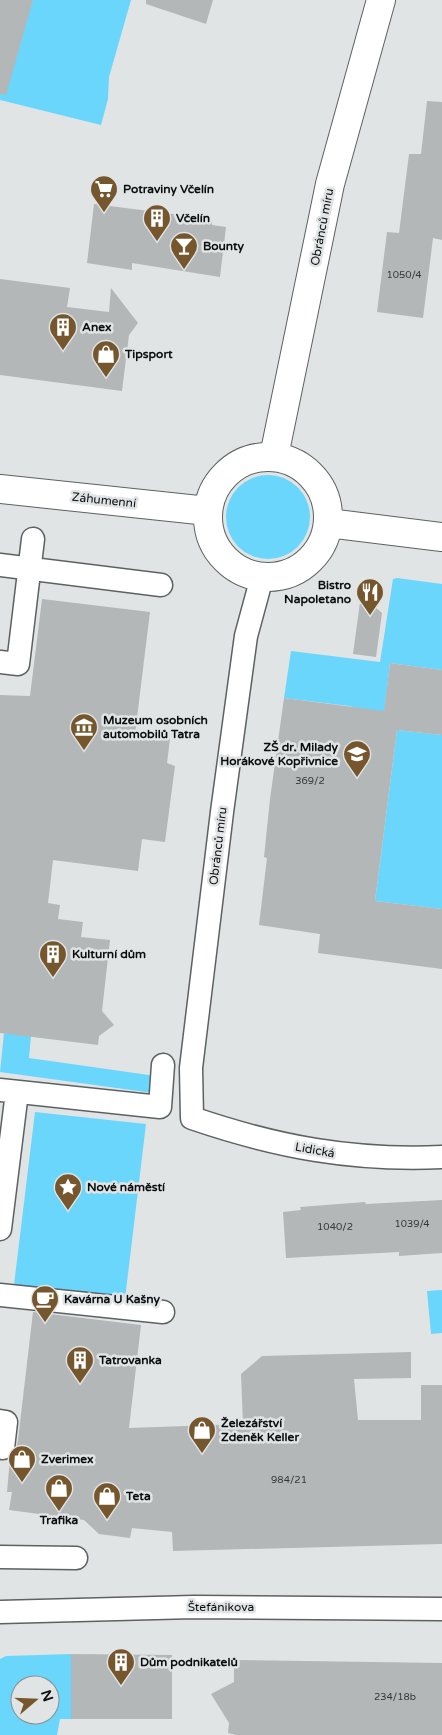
<svg xmlns="http://www.w3.org/2000/svg" width="442" height="1735" font-family="'Varela Round',sans-serif">
  <rect width="100%" height="100%" fill="#e0e4e5"/>
  <path fill="#6bd6fb" fill-rule="evenodd" d="M0,0h131l-22,77 -1,22 -7,26 -101,-25z
    M226 517a42 42 0 1 1 84 0a42 42 0 1 1-84 0Z
    M397,578l45,6v86l-52,-7 -6,52 -35,-9 -65,-8 7,-47 89,11 13,-83z
    M397,730l45,5v174l-67,-8z
    M4,1033l27,3 -2,22 127,18 -3,17 -153,-21z
    M35,1112l111,12 -21,175 -111,-14z
    M442,1290v43l-11,1 -4,-43z
    M71,1654v65h-11l-3,16h-57v-76l6,-3zM20,1685h30v30h-30z"/>
  <path fill="#b4b7b8" d="M0,0h33l-27,95 -6,-1z
    M146,0h67l-7,24 -60,-20z
    M427,101l15,1v138l-9,-2 -10,80 -46,-6 10,-80 12,1 10,-79h12z
    M94,204l118,15v6l14,2 -6,50 -88,-14v7l-45,-7z
    M0,279l70,9 -3,19 42,5 2,-24 27,35 -9,12 -7,56 -122,-16z
    M361,595l21,18 -6,44 -23,-3z
    M42,599l108,13 -15,122 35,5 -3,24 8,3 -10,76 -23,-3 -4,32 -85,-11 -5,43 12,2 -2,14 25,3 -2,15 29,3 -8,71 12,14 -15,11 -1,9 -98,-12v-338l30,1z
    M390,663l52,7v65l-45,-5 -22,171 67,8v60l-124,-16 2,-19 -61,-9 8,-67 -3,-1 6,-58 14,-101 100,13z
    M442,1200v53l-43,3v-4l-113,6 -3,-46 18,-2 -1,-3 65,-5 1,2z
    M33,1312l108,13 -12,103 114,-4 -2,-50 21,-18 149,-4v26l-57,1 4,41h63v-35h21v159l-269,7 -1,-19 -40,-4 -2,10 -31,-4 -15,-14 -75,-10 3,-18h-5l3,-34 6,-8 2,-10z
    M71,1654l101,1v64h-101z
    M234,1660l208,3v72h-206l-8,-2 1,-10 -18,-29 23,-12z"/>
  <g fill="none" stroke-linecap="round" stroke-linejoin="round">
    <g stroke="#5e6162" stroke-width="25">
      <path id="street" d="M0,565l161,20
        M262,577l-16,59 -24,176 -31,256 1,50c85,29 160,43 250,39
        M0,662l18,2 15,-125
        M0,1090l160,17 3,-42
        M0,1229l17,-137
        M0,1295l163,17
        M0,1421l6,1 -3,26
        M0,1557l76,1
        M0,1612l194,-5 248,2"/>
    </g>
    <g stroke="#5e6162" stroke-width="30">
      <path id="secondary" d="M274,456l56,-272 51,-184
        M208 517a60 60 0 1 1 120 0a60 60 0 1 1-120 0Z
        M0,489l208,22
        M328,523l114,14"/>
    </g>
    <use href="#street" stroke="#fff" stroke-width="22"/>
    <use href="#secondary" stroke="#fff" stroke-width="28"/>
  </g>
  <defs>
    <g id="supermarket-pin" transform="scale(1.4375)"><path d="M0 17L-7.5 6A9.5 9.5 0 1 1 7.5 6Z" fill="#76562c" stroke="#e0e4e5"/><path d="M-6-5.5h2.5l.6 2H6L4.5 2H-2.5L-4.4-4H-6ZM-1.5 3.2a1.3 1.3 0 1 0 .1 0ZM3 3.2a1.3 1.3 0 1 0 .1 0Z" fill="#fff"/></g>
    <g id="building-pin" transform="scale(1.4375)"><path d="M0 17L-7.5 6A9.5 9.5 0 1 1 7.5 6Z" fill="#76562c" stroke="#e0e4e5"/><path d="M-4-6H4V6H1V3H-1V6H-4ZM-2.5-4.3h1.7v1.8h-1.7ZM.8-4.3h1.7v1.8H.8ZM-2.5-1h1.7V.8h-1.7ZM.8-1h1.7V.8H.8Z" fill="#fff"/></g>
    <g id="bar-pin" transform="scale(1.4375)"><path d="M0 17L-7.5 6A9.5 9.5 0 1 1 7.5 6Z" fill="#76562c" stroke="#e0e4e5"/><path d="M-6-5H6L.8 .8V4.5H3.5V6h-7V4.5H-.8V.8Z" fill="#fff"/></g>
    <g id="shop-pin" transform="scale(1.4375)"><path d="M0 17L-7.5 6A9.5 9.5 0 1 1 7.5 6Z" fill="#76562c" stroke="#e0e4e5"/><path d="M-5-2.5h2.3a2.7 3.5 0 0 1 5.4 0H5L5.5 6h-11ZM-1.5-2.5h3a1.5 2.3 0 0 0-3 0Z" fill="#fff"/></g>
    <g id="restaurant-pin" transform="scale(1.4375)"><path d="M0 17L-7.5 6A9.5 9.5 0 1 1 7.5 6Z" fill="#76562c" stroke="#e0e4e5"/><path d="M-5-6h1v4h1v-4h1v4h1v-4h1v5L-1.5 .5V6h-2V.5L-5-1ZM5-6V6H3V1.5H1.5Q1.5-4 5-6Z" fill="#fff"/></g>
    <g id="museum-pin" transform="scale(1.4375)"><path d="M0 17L-7.5 6A9.5 9.5 0 1 1 7.5 6Z" fill="#76562c" stroke="#e0e4e5"/><path d="M0-6L6-3V-2H-6V-3ZM-5-1h2V3h-2ZM-1-1h2V3h-2ZM3-1h2V3H3ZM-6 4H6V6H-6Z" fill="#fff"/></g>
    <g id="school-pin" transform="scale(1.4375)"><path d="M0 17L-7.5 6A9.5 9.5 0 1 1 7.5 6Z" fill="#76562c" stroke="#e0e4e5"/><path d="M0-5L7-2L0 1L-7-2ZM-4 1L0 2.5L4 1V4Q0 6-4 4Z" fill="#fff"/></g>
    <g id="sight-pin" transform="scale(1.4375)"><path d="M0 17L-7.5 6A9.5 9.5 0 1 1 7.5 6Z" fill="#76562c" stroke="#e0e4e5"/><path d="M0-6L1.8-2.2L6-1.7L2.9 1.2L3.7 5.4L0 3.3L-3.7 5.4L-2.9 1.2L-6-1.7L-1.8-2.2Z" fill="#fff"/></g>
    <g id="cafe-pin" transform="scale(1.4375)"><path d="M0 17L-7.5 6A9.5 9.5 0 1 1 7.5 6Z" fill="#76562c" stroke="#e0e4e5"/><path d="M-5.5-4.5H6V0H3Q3 3.5 0 3.5H-2.5Q-5.5 3.5-5.5 0ZM3-3.2v2h1.7v-2ZM-6 4.5H4V6H-6Z" fill="#fff"/></g>
  </defs>
  <g fill-rule="evenodd">
    <use href="#supermarket-pin" x="104" y="189"/>
    <use href="#building-pin" x="157" y="218"/>
    <use href="#bar-pin" x="184" y="246"/>
    <use href="#building-pin" x="63" y="327"/>
    <use href="#shop-pin" x="106" y="354"/>
    <use href="#restaurant-pin" x="370" y="592"/>
    <use href="#museum-pin" x="84" y="727"/>
    <use href="#school-pin" x="357" y="754"/>
    <use href="#building-pin" x="53" y="954"/>
    <use href="#sight-pin" x="68" y="1187"/>
    <use href="#cafe-pin" x="45" y="1299"/>
    <use href="#building-pin" x="80" y="1360"/>
    <use href="#shop-pin" x="202" y="1430"/>
    <use href="#shop-pin" x="22" y="1459"/>
    <use href="#shop-pin" x="59" y="1488"/>
    <use href="#shop-pin" x="107" y="1496"/>
    <use href="#building-pin" x="121" y="1662"/>
  </g>
  <g text-anchor="middle" dominant-baseline="central" stroke-width="5" stroke-linejoin="round" paint-order="stroke">
    <g font-size="10" fill="#363838">
      <text x="404" y="275">1050/4</text>
      <text x="310" y="781">369/2</text>
      <text x="412" y="1224">1039/4</text>
      <text x="335" y="1227">1040/2</text>
      <text x="289" y="1480">984/21</text>
      <text x="395" y="1697">234/18b</text>
    </g>
    <g font-size="12" font-weight="bold" fill="#0c0d0e" stroke="#e0e4e5" text-anchor="start">
      <text x="123" y="189">Potraviny Včelín</text>
      <text x="176" y="218">Včelín</text>
      <text x="203" y="246">Bounty</text>
      <text x="82" y="327">Anex</text>
      <text x="125" y="354">Tipsport</text>
      <text x="351" y="585" text-anchor="end">Bistro<tspan x="351" dy="14">Napoletano</tspan></text>
      <text x="103" y="720">Muzeum osobních<tspan x="103" dy="14">automobilů Tatra</tspan></text>
      <text x="338" y="747" text-anchor="end">ZŠ dr. Milady<tspan x="338" dy="14">Horákové Kopřivnice</tspan></text>
      <text x="72" y="954">Kulturní dům</text>
      <text x="87" y="1187">Nové náměstí</text>
      <text x="64" y="1299">Kavárna U Kašny</text>
      <text x="99" y="1360">Tatrovanka</text>
      <text x="221" y="1423">Železářství<tspan x="221" dy="14">Zdeněk Keller</tspan></text>
      <text x="41" y="1459">Zverimex</text>
      <text x="126" y="1496">Teta</text>
      <text x="59" y="1520" text-anchor="middle">Trafika</text>
      <text x="140" y="1662">Dům podnikatelů</text>
    </g>
    <g font-size="12" fill="#0c0d0e" stroke="#e0e4e5">
      <text transform="translate(322 227) rotate(-79)">Obránců míru</text>
      <text transform="translate(104 500) rotate(6)">Záhumenní</text>
      <text transform="translate(218 846) rotate(-83)">Obránců míru</text>
      <text transform="translate(315 1150) rotate(10)">Lidická</text>
      <text x="221" y="1607">Štefánikova</text>
    </g>
  </g>
  <g transform="translate(35 1700) rotate(71)"><circle r="24" fill="#e0e4e5" stroke="#8b8e8f"/>
  <path d="M0-4L9 19L0 12L-9 19Z" fill="#76562c"/>
  <text y="-8" font-size="14" font-weight="bold" text-anchor="middle" fill="#0c0d0e">N</text>
  </g>
</svg>
